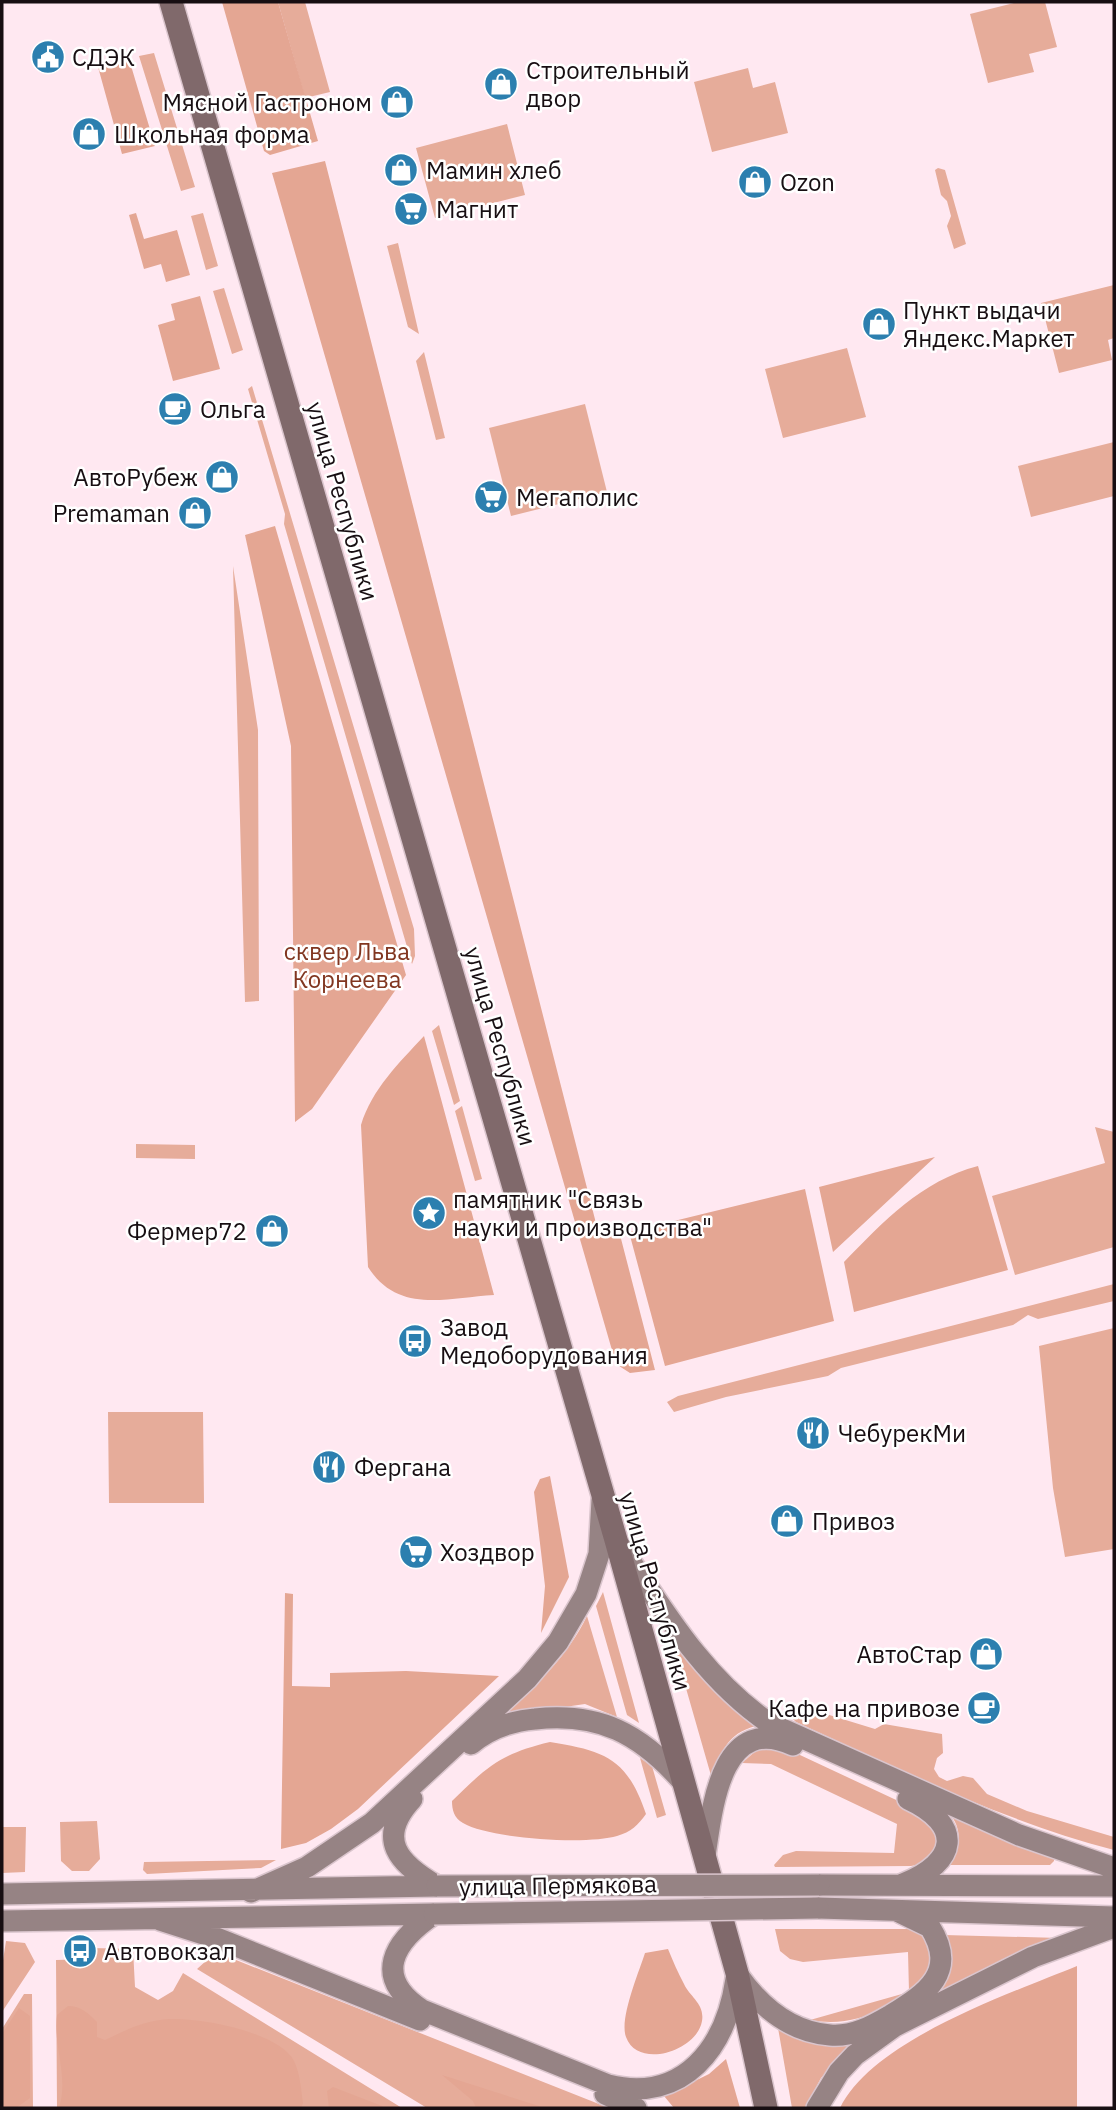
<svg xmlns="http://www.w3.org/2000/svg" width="1116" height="2110" font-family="'IBM Plex Sans',sans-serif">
  <rect width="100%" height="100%" fill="#ffe8f1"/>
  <path fill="#e6ac9a" d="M278,2h27l25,90 -25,6z
    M1018,2h27l12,45 -28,7 5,18 -46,11 -18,-69z
    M154,53l41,134 -14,4 -42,-135z
    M748,68l5,20 22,-6 13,51 -76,19 -18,-70z
    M507,124l18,71 -90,23 -19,-70z
    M938,168l7,2 21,74 -12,5 -7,-23 4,-10 -4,-15 -6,-6 -6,-25z
    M203,213l15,53 -12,4 -15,-54z
    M398,243l21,91 -11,-7 -21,-81z
    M1114,285v53l-6,2 4,20 -53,13 -18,-70z
    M224,288l19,62 -11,4 -19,-63z
    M847,348l19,69 -83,21 -18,-69z
    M424,352l21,86 -9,2 -20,-79z
    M252,386l162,543 1,27 -3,8 -128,-440 1,-10 -37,-125z
    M585,404l22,88 -96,24 -22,-88z
    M1114,442v54l-83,21 -13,-51z
    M233,566l25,164 1,271 -14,1z
    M439,1025l21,76 -6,4 -22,-74z
    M462,1106l20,73 -7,2 -20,-70z
    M1095,1127l19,5v115l-99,28 -23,-79 113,-33z
    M136,1144l59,1v14l-59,-1z
    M1114,1284v17l-76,18 -10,-4 -15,10 -172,43 -13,8 -102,21 -52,15 -7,-10 11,-6z
    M1114,1328v221l-49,8 -12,-69 -14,-142z
    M108,1412h95l1,91h-95z
    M603,1592l36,131 -12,-8 -31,-109z
    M587,1616l30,101 -32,-13 -83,12c34,-31 64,-57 85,-100z
    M671,1636l67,76 18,14c-30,8 -35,26 -44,53z
    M800,1706l75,23 9,-5 58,10 1,19 -6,5 -3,11 5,8 8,4 16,-5 10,2 14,16 40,17 87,26v13c-111,-29 -214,-80 -318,-128l-7,-7z
    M759,1748h26l139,65 15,14 -2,23 -16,14 -10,2 -136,1 -1,-2 9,-10 13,-4 98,2 3,-29 -126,-60 -29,-1z
    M640,1758l12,8 14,49 -9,3z
    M949,1813l105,45v3l-4,4h-101c12,-16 14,-36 0,-52z
    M97,1821l3,38 -11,12h-17l-11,-10 -1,-39z
    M2,1827h24l-1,45 -23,1z
    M276,1860l-15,8 -114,6 -4,-4 1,-8z
    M775,1929h144l13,19 -2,26c-35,31 -71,55 -120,46l99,-28 -1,-40 -105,10 -13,-3 -10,-8z
    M944,1935l116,3 -120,54 6,-15z
    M6,1941l19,2 10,19 -33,50v-45z
    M92,1948l41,1 2,38 23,13 15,-9 10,-18 219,135h-345l-1,-148 36,-1z
    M216,1952l393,156h-182l-230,-139z
    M24,1994h8l1,114h-31v-79z
    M778,2028l33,14 40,3 -30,33 -16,30h-13z"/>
  <path fill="#e4a693" d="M222,2h56l40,139 -48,14 -6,-4z
    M129,59l26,87 -33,8 -24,-87z
    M325,161l274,1074 20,-4 36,139 -25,3 -14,-9 -344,-1191z
    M136,213l8,26 33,-9 13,45 -24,7 -5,-18 -17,5 -15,-54z
    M200,296l20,73 -47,12 -15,-56 17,-5 -4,-16z
    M275,526l131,449 -94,134 -17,13 -4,-376 -46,-211z
    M424,1036l70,259c-49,3 -96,19 -126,-28l-7,-142c11,-36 38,-62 63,-89z
    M935,1157l-102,95 -14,-65z
    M978,1166l30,104 -154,42 -10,-50c40,-41 77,-81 134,-96z
    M805,1189l29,132 -169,45 -36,-134z
    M550,1476l19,101 -28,56 4,-47 -11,-94 6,-13z
    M285,1593l8,1 -1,92 38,1v-14l76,-2 93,5 -141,133 -27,20 -25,14 -25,6z
    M550,1742c55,9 77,16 96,72 -8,11 -15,18 -29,22 -30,9 -127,3 -154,-13 -9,-5 -11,-13 -11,-22 36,-35 48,-47 98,-59z
    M668,1949c5,12 10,24 16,35 6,13 21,20 18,37 -5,30 -64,49 -76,16 -7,-18 13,-65 19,-84z
    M1077,1966v142h-237c33,-68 169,-114 237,-142z
    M68,2006c13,0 20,7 29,16v15l8,3c19,-9 34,-17 55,-20 31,-5 119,11 134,41 6,12 7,28 9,42l-2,5h-242c10,-32 -6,-60 -2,-93z
    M19,2008l11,8v82l-14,10h-14v-74z
    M726,2059l14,49h-66l-10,-12 45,-22z
    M442,2075l103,33h-69l-3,-7z
    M333,2087l49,19 3,2h-56l-2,-17z"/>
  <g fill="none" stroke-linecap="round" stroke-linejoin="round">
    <g stroke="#dac5cd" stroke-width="24">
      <path id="secondary" d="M621,1547c43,64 83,132 148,176l250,112 95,33
        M471,1744c19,-16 40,-23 64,-25 65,-7 105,15 147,62
        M412,1799c-37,40 -13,65 25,87
        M705,1856c7,-48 16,-144 88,-111
        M903,1884c55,-22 61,-59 5,-85
        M819,1885l295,1
        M251,1892l56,-25 65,-44 155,-144 31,-37 28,-48 13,-40 3,-54
        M2,1894l435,-8
        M818,1908l296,9
        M434,1914c-41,28 -62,63 -12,96l186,75c76,19 118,-38 128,-106
        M160,1920l59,19 201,81
        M2,1921l432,-7
        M738,1975c22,31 52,57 92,60 23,2 42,-9 61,-20 36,-22 67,-43 39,-88l-33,-16
        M605,2094l31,14
        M817,2108l22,-36 16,-17 40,-29 138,-69 81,-30"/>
    </g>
    <g stroke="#dac5cd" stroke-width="26">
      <path id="primary" d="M171,2l445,1538 121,433 29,135"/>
    </g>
    <use href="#secondary" stroke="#968384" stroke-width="21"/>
    <use href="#primary" stroke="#80696b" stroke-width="23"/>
    <g stroke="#dac5cd" stroke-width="24" stroke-linecap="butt">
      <path id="secondary-bridge" d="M437,1886l382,-1
        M434,1914l384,-6"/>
    </g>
    <use href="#secondary-bridge" stroke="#968384" stroke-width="21"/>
  </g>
  <defs>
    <g id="civic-disc" transform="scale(1.75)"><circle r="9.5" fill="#2c7faf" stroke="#fff"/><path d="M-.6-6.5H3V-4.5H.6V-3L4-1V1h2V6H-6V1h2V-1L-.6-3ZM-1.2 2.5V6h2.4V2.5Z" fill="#fff"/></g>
    <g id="shop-disc" transform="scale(1.75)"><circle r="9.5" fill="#2c7faf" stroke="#fff"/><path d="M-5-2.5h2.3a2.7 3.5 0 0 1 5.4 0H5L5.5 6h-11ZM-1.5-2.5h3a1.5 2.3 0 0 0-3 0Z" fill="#fff"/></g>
    <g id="supermarket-disc" transform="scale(1.75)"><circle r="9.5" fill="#2c7faf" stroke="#fff"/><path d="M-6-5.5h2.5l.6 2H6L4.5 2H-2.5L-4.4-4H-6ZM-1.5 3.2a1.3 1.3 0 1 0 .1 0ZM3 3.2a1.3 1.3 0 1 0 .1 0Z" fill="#fff"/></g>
    <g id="cafe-disc" transform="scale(1.75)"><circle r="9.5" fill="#2c7faf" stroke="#fff"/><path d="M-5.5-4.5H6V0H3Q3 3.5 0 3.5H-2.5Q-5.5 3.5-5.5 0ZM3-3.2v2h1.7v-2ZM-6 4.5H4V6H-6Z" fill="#fff"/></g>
    <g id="sight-disc" transform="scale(1.75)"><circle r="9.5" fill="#2c7faf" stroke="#fff"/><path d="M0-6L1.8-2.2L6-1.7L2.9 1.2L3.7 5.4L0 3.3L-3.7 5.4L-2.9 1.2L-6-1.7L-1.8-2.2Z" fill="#fff"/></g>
    <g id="bus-disc" transform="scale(1.75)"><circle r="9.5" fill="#2c7faf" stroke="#fff"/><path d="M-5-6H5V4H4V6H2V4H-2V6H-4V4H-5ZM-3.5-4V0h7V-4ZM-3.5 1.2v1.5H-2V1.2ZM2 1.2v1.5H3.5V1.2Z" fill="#fff"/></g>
    <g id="restaurant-disc" transform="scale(1.75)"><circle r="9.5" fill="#2c7faf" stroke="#fff"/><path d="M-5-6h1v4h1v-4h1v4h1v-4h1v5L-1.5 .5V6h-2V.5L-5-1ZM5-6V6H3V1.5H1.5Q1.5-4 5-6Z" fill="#fff"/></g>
  </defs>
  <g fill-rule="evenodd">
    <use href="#civic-disc" x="48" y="57"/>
    <use href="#shop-disc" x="501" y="84"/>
    <use href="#shop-disc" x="397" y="102"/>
    <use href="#shop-disc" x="89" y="134"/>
    <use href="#shop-disc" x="401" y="170"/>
    <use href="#shop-disc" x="755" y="182"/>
    <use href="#supermarket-disc" x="411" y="209"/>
    <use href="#shop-disc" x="879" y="324"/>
    <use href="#cafe-disc" x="175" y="409"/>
    <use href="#shop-disc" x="222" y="477"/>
    <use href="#supermarket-disc" x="491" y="497"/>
    <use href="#shop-disc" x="195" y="513"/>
    <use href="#sight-disc" x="429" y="1213"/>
    <use href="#shop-disc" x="272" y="1231"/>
    <use href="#bus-disc" x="415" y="1341"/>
    <use href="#restaurant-disc" x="813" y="1433"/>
    <use href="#restaurant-disc" x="329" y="1467"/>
    <use href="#shop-disc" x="787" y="1521"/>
    <use href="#supermarket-disc" x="416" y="1552"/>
    <use href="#shop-disc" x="986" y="1654"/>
    <use href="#cafe-disc" x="984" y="1708"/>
    <use href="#bus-disc" x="80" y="1951"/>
  </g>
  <g text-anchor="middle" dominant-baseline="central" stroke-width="5" stroke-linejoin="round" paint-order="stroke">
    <g font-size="24" fill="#170e12" stroke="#fff" text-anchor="start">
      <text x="72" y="57">СДЭК</text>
      <text x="526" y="70">Строительный<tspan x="526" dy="28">двор</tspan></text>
      <text x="372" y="102" text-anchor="end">Мясной Гастроном</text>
      <text x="114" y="134">Школьная форма</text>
      <text x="426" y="170">Мамин хлеб</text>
      <text x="780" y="182">Ozon</text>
      <text x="436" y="209">Магнит</text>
      <text x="903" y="310">Пункт выдачи<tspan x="903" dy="28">Яндекс.Маркет</tspan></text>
      <text x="200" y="409">Ольга</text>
      <text x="198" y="477" text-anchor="end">АвтоРубеж</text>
      <text x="516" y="497">Мегаполис</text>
      <text x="170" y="513" text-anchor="end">Premaman</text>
      <text x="453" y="1199">памятник "Связь<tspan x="453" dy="28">науки и производства"</tspan></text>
      <text x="247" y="1231" text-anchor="end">Фермер72</text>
      <text x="440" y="1327">Завод<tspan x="440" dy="28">Медоборудования</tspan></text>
      <text x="838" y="1433">ЧебурекМи</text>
      <text x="354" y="1467">Фергана</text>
      <text x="812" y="1521">Привоз</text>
      <text x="440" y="1552">Хоздвор</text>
      <text x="962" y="1654" text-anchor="end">АвтоСтар</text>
      <text x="960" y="1708" text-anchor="end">Кафе на привозе</text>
      <text x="104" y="1951">Автовокзал</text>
    </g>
    <g font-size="24" fill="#170e12" stroke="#fff">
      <text transform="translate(343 501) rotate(74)">улица Республики</text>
      <text transform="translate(501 1046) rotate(74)">улица Республики</text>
      <text transform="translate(656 1591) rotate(74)">улица Республики</text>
      <text transform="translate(558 1885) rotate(-1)">улица Пермякова</text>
    </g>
    <g font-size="24" fill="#813620" stroke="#fff">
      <text x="347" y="951">сквер Льва<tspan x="347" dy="28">Корнеева</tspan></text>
    </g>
  </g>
  <rect width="1116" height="2110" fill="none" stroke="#170e12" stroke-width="7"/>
</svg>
